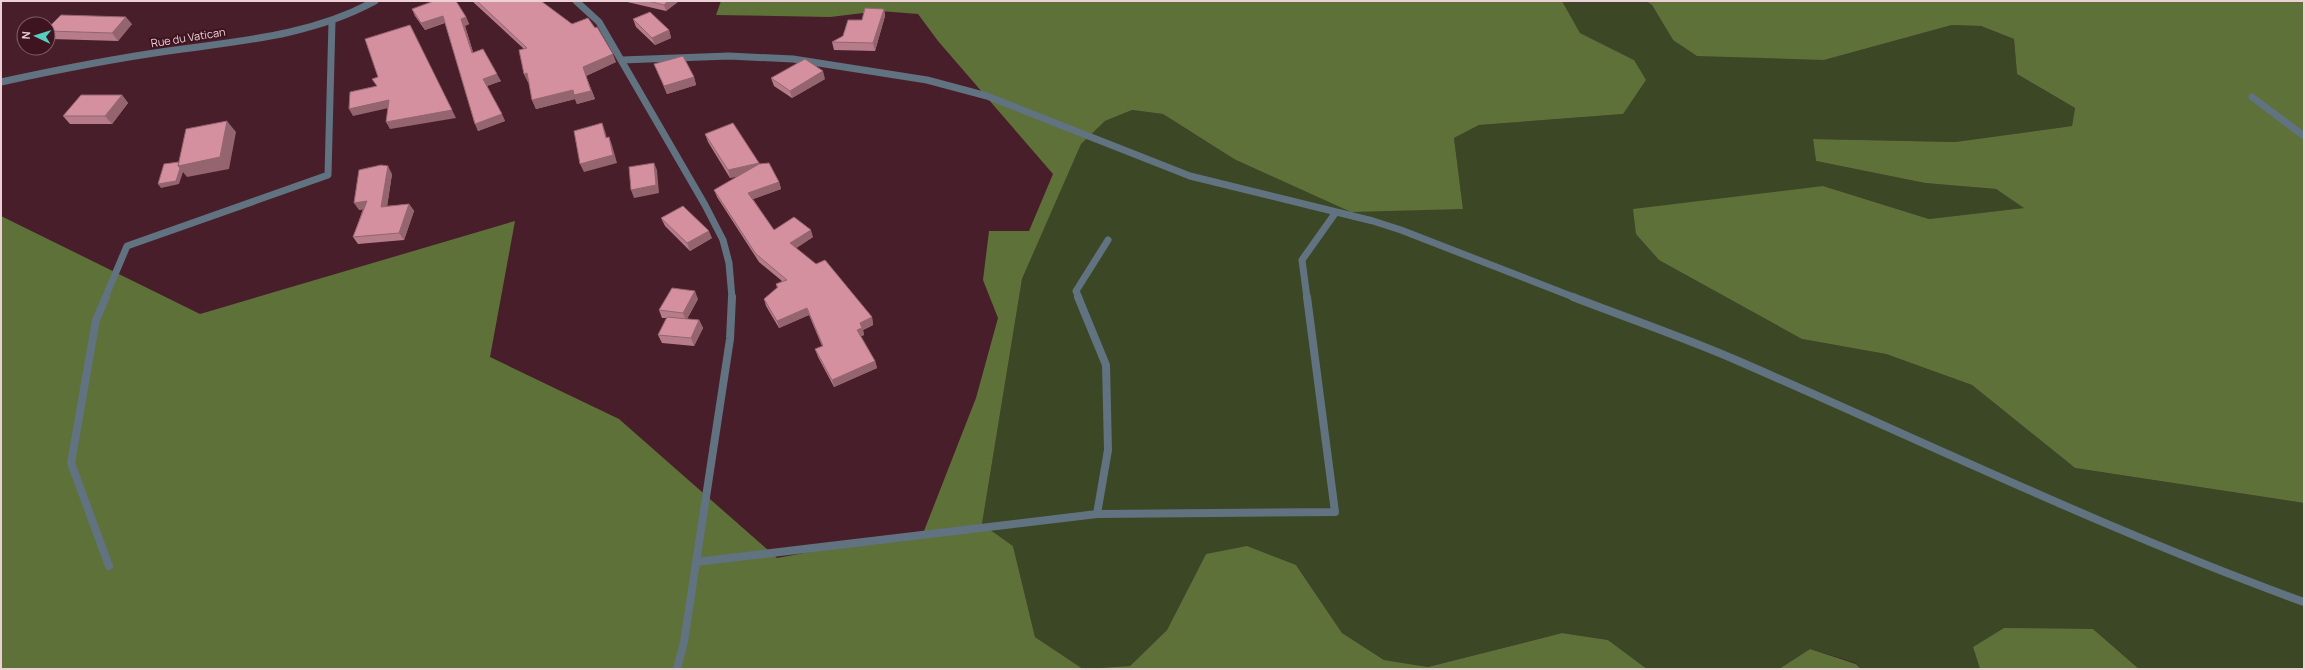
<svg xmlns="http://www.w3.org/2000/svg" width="2305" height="670" font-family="Manrope,sans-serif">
  <rect width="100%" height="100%" fill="#481e2a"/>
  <path fill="#3b4725" d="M1562,1h84l6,4 21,35 151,20 128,-35 29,1 33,13 3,35 58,34 -3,18 -117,16 -142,-3 3,22 109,22 71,6 29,19 -96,11 -106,-33 -21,153 84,15 86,31 103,83 229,35v166h-165l-46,-40 -120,18 7,22h-119l-5,-6 -46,-14 -31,20h-132l-39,-29 -46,-7 -134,34 -44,-7 -42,-27 -46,-68 -90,-11 -39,76 -37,36 -47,3 -48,-32 -22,-91 -31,-22 40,-245 59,-136 24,-22 27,-11 31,4 71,45 229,50 -9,-71 25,-13 144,-11 11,-54 -54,-27z"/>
  <path fill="#5e7139" d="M721,1h841l18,32 54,27 12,20 -23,34 -144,11 -25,13 9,71 -112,3 -117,-53 -71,-45 -31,-4 -27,11 -24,23 -59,135 -40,245 31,22 22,91 48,32 47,-3 37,-36 39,-76 41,-8 49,19 46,68 42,27 44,7 134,-34 46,7 39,29h-1646v-453l199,98 315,-93 -25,136 129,62 158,139 147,-27 52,-133 22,-80 -15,-38 6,-49h40l24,-57 -115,-133 -20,-27 -38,-3 -50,6 -114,-2z
    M1646,1h658v502l-229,-35 -103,-83 -86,-31 -84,-15 -143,-79 -23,-26 -3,-25 190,-23 106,33 95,-11 -28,-19 -71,-6 -109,-22 -3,-22 142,3 117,-16 3,-18 -58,-34 -3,-35 -33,-13 -29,-1 -128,35 -127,-4 -24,-16 -21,-35z
    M2004,628l89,1 46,40h-159l-7,-22z
    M1810,649l46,15 5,5h-82z"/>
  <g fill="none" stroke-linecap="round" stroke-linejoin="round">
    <path stroke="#617280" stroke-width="7" d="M622,60l107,-4 64,3 134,21 60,16 203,80 183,45 28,9 175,68
      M2252,97l52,39
      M105,298l22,-52 201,-71 4,-154
      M1079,298l-3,-7 32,-51
      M1307,298l-5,-38 34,-48"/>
    <path stroke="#617280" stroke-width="8" d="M106,297l-10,23 -25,143 38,103
      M1078,297l28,68 2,85 -11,64
      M1573,297c54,21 110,40 163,63 189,82 375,172 568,242
      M696,562l401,-48 238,-2 -28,-215"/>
    <path stroke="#617280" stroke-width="7" d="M576,1l23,21 106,183 18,35 6,23 3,35
      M1,82c55,-12 111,-23 167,-31 71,-10 143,-15 207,-50"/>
    <path stroke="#617280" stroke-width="8" d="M677,669l7,-27 46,-303 2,-42"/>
  </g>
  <path fill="#b67c89" d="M472,1h69l75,61 -30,14 9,23 -18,5 -2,-5 -39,10 -4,-9 -3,-18h-1l-4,-8v-25z
    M623,1h56l-13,10z
    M412,9l54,8 3,7 -4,2 8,26 28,29 -14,5 18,35 -27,10 -33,-108 -20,7 -10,-14z
    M884,9l1,7 -10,35 -41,-1 -2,-8 11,-6 19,-16z
    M633,19l36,11 2,8 -16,7 -19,-18z
    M132,24l-14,17 -67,-2 -3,-4v-7z
    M654,64l40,13 2,8 -29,9z
    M771,78l54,1 -33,19 -18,-12z
    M122,95l6,8 -16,21h-42l-7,-8z
    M705,134l54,29 20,19 2,7 -28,10 21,31 39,7 -17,11 76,69 1,8 -10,5 1,5 -3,1 14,25 2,7 -43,19 -16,-30 -3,-8 7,-3 -13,-31 -30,13 -13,-22 -2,-7 13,-11 -1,-4 6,-3 -23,-19 -42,-65 -3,-7 24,-14 -8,2 -22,-36z
    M392,174l-5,32 22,-2 5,7 -10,29 -46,4 -5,-7 10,-28 -4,1z
    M661,218l51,20 -22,13 -25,-25z
    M698,299l-11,20 12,1 4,8 -9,18 -32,-3 -4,-8 9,-17h-5l-3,-8z"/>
  <path fill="#94656f" d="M668,1h11l-13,10 -2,-6z
    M884,9l1,7 -10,35 -2,-8z
    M443,16l3,6 -21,8 -4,-7z
    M126,17l6,7 -14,17 -6,-8z
    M466,17l3,7 -4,2 10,33 -3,-6 -11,-34z
    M410,25l46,93 -66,11 -4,-7z
    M669,30l2,8 -16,7 -3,-7z
    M613,54l3,8 -30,14 9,23 -18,5 -2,-5 -39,10 -4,-9 41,-10 10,-23z
    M823,71l2,8 -33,19 -2,-7z
    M527,73l4,8 -3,1 -4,-8z
    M497,74l4,7 -15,5 -3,-7z
    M694,77l2,8 -29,9 -3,-8z
    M122,95l6,8 -16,21 -7,-8z
    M389,100l4,7 -40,9 -4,-7z
    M502,114l3,7 -27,10 -3,-7z
    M227,121l9,11 -7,37 -42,8 -4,-5 -4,12 -18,4 -3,-4z
    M602,123l3,8 4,15 -3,-8z
    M609,137l3,8 5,18 -33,9 -4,-8z
    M654,163l3,7 2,23 -25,5 -3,-8z
    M759,163l2,8 -31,7 -2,-8z
    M388,166l4,8 -6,40 -5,-7z
    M779,182l2,7 -30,11 -3,-7z
    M367,201l5,7 -13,2 -5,-7z
    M409,204l5,7 -10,29 -5,-7z
    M811,230l2,7 -21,14 -2,-8z
    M709,231l3,7 -22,13 -3,-8z
    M695,291l3,8 -12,22 -3,-8z
    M807,308l2,7 -30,13 -2,-7z
    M872,317l1,8 -10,5 1,5 -5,2 -2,-7 3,-7z
    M699,320l4,8 -9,18 -3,-8z
    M875,361l2,7 -43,19 -2,-7z"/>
  <path fill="#d4909f" stroke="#94656f" d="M434,1h22l10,16 -5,2 11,34 11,-4 14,25 -14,5 19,35 -27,10 -32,-108 -22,7 -9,-14z
    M477,1h64l31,23 16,-6 7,10 2,-1 16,27 -30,13 8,24 -17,4 -1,-5 -41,10 -5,-27 -3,1 -5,-24 8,-2z
    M648,1h20l-4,4z
    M865,8l19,1 -11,34 -41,-1 11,-6 5,-16h14z
    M650,12l19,18 -17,8 -19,-19z
    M61,15l65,2 -14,16 -64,-2v-3z
    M410,25l42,85 -66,12 3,-22 -40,9 1,-17 27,-6 -5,-7 6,-2 -13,-38z
    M683,56l11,21 -30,9 -10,-22z
    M805,59l18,12 -33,20 -19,-13z
    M81,95h41l-17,21h-42z
    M227,121l-7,36 -42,9 8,-37z
    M602,123l4,15 3,-1 4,18 -33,9 -6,-33z
    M733,123l26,40 -31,7 -23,-36z
    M179,162l-1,4 2,2 -4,13 -18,3 6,-20z
    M654,163l2,22 -25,5 -2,-23z
    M769,163l10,19 -31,11 26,37 20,-13 17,13 -21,13 26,21 9,-4 47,57 -12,6 2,5 -5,2 18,31 -43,19 -17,-31 8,-3 -16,-38 -30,13 -13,-22 14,-12 -2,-3 11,-4 -31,-26 -42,-64 45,-26z
    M381,165l7,1 -7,41 28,-3 -10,29 -46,4 14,-36 -13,2 5,-33z
    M683,206l26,25 -22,12 -26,-25z
    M672,288l23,3 -12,22 -24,-3z
    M667,317l32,3 -8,18 -33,-3z"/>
  <g text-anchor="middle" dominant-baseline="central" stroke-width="4" stroke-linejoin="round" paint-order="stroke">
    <g font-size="11" fill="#ecd0d5" stroke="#3d1420">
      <text transform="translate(188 37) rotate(-9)">Rue du Vatican</text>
    </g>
  </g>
  <rect width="2305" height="670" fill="none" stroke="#ecd0d5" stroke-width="4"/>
  <g transform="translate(36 36) rotate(274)"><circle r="19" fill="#3d1420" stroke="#835f68"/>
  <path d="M0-3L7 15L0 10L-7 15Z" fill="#58cec0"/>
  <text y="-6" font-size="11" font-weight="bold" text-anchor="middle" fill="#ecd0d5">N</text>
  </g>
</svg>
